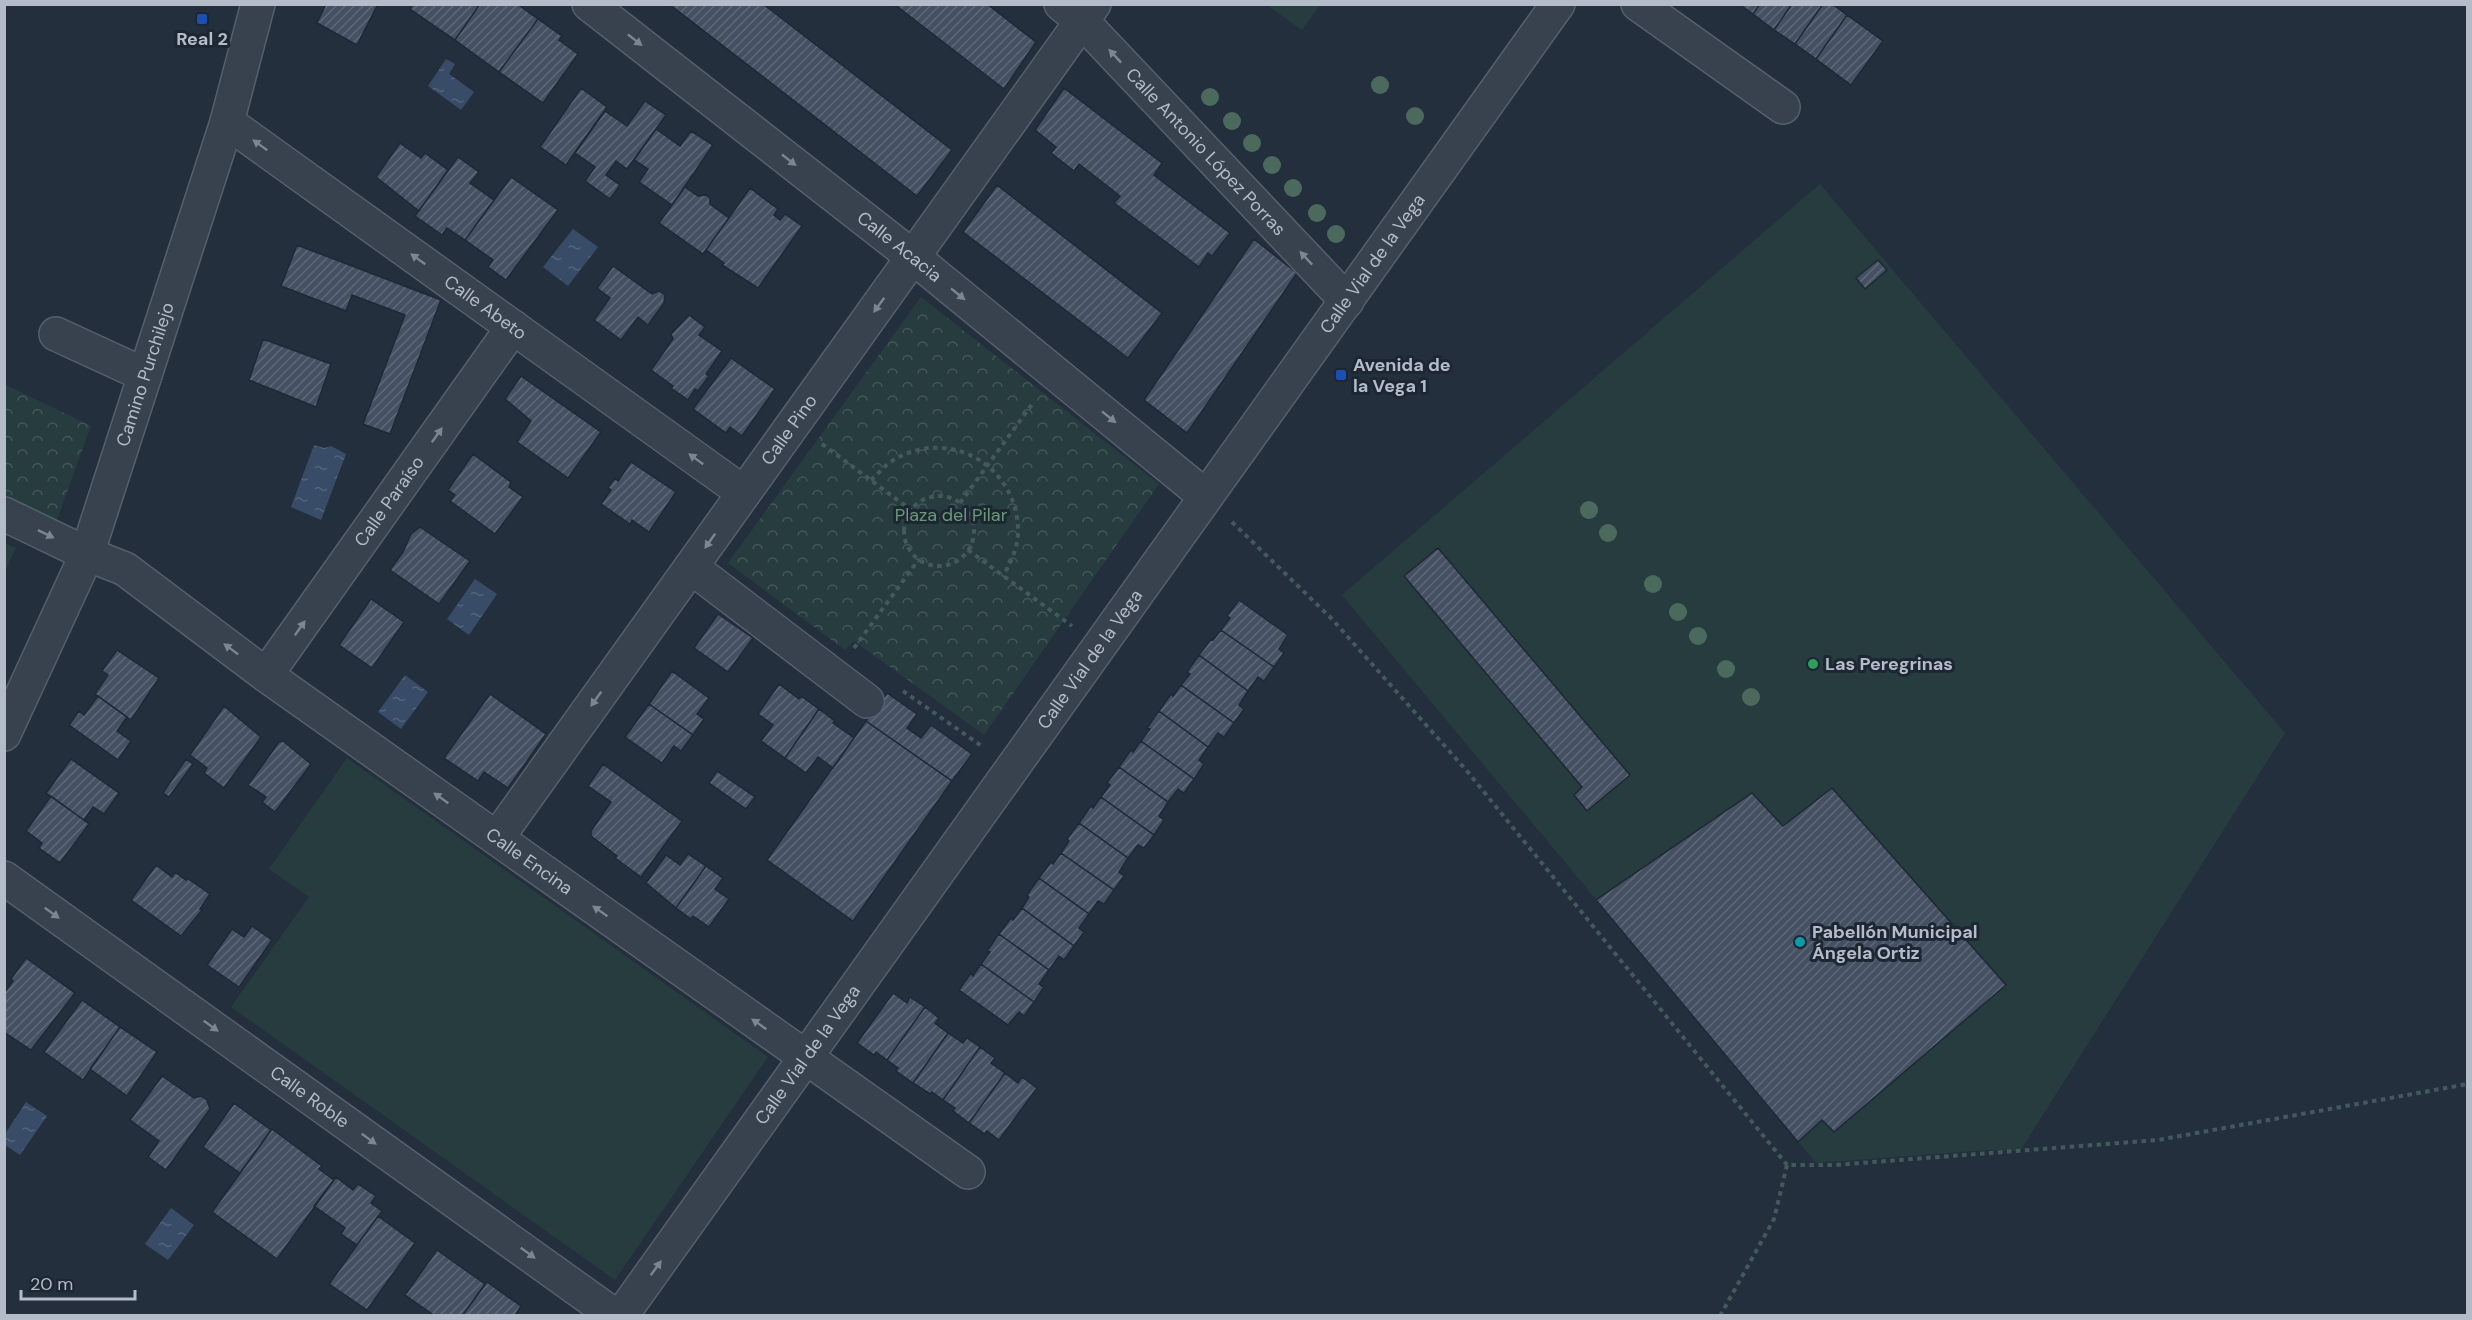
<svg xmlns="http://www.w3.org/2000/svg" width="2472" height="1320" font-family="'DM Sans',sans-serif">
  <defs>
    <pattern id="park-crowns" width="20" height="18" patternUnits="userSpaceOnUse" patternTransform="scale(1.5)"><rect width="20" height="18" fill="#263c3f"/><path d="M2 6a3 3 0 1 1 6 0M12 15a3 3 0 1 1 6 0" fill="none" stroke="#435659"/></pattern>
    <pattern id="water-ripples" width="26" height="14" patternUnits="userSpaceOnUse" patternTransform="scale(1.5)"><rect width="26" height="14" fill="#394c67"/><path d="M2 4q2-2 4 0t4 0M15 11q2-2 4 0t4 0" fill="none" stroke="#53647b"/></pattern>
    <pattern id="building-hatch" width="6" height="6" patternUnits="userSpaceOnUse" patternTransform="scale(1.5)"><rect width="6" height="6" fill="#455162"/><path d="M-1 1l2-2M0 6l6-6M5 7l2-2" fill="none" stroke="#5d6877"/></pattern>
  </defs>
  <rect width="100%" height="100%" fill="#242f3e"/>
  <path fill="#263c3f" d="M1267,5h53l-18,25z
    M1820,184l465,549 -265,418 -32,-1 -172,13 -474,-568z
    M5,543l11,5 -11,23z
    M347,758l421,299 -153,223 -384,-273 78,-110 -40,-28z"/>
  <path fill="url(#park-crowns)" d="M921,297l238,187 -175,251 -130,-94 -9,9 -117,-87z
    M4,384l87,42 -35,96 -51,-26z"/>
  <path fill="url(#water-ripples)" d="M446,59l9,5 -6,10 25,18 -13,18 -33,-24z
    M573,229l25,18 -30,39 -25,-19z
    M314,445l10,3 7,-2 15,8 -25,66 -30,-13z
    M475,579l22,15 -28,41 -22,-16z
    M405,675l23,17 -27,37 -23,-17z
    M26,1102l21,14 -27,39 -15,-10v-11z
    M171,1208l23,17 -26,35 -23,-16z"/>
  <path fill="url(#building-hatch)" stroke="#1f2835" stroke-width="1.5" d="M326,4h52l-21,41 -40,-22z
    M413,4h67l-25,36 -45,-31z
    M480,4h37l21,15 -39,53 -44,-32z
    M669,4h94l189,146 -35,46z
    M894,4h93l49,38 -32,47z
    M1739,4h21l-7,10z
    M1760,4h32l-18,26 -21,-16z
    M1792,4h31l-28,40 -21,-14z
    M1823,4h9l15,11 -31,44 -21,-15z
    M1847,15l36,26 -32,44 -35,-26z
    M538,19l24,17 -3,4 19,14 -35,49 -44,-31z
    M581,88l26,19 -41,58 -26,-18z
    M1064,88l98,75 -8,12 76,58 -18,23 -4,-3 -9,14 -85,-64 6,-7 -41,-32 -5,7 -23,-18 5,-6 -21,-17z
    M645,101l21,14 -39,54 -11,-8 -10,14 14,10 -10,14 -25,-18 10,-14 -20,-14 30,-42 22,15z
    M656,129l24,17 11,-15 22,14 -41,60 -33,-23 9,-13 -14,-9z
    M400,143l21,15 4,-5 23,17 -29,41 -43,-34z
    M458,157l21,15 -9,11 24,17 -29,40 -18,-12 -5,7 -27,-19z
    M511,177l47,33 -52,70 -18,-13 5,-7 -28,-20z
    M997,185l165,128 -34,45 -165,-126z
    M685,187l13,9 8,-1 4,3v6l19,14 -26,36 -44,-31z
    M750,188l28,21 -4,6 6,5 5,-6 17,12 -44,62 -36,-23 2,-2 -18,-13z
    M1254,239l43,34 -110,160 -43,-33z
    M297,245l144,55 -51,134 -27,-10 42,-109 -53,-20 -6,16 -65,-25z
    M1878,260l9,10 -22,19 -9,-11z
    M613,266l39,28 7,-3 6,4 -1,8 -16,22 -10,-8 -17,23 -27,-20 16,-22 -13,-10z
    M689,315l16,12 -6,8 23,16 -16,23 3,2 -11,15 -3,-2 -7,11 -17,-12 2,-2 -22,-16 22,-31 -2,-5z
    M263,339l68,25 -15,43 -67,-27z
    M731,358l44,31 -33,47 -12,-9 -4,6 -33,-24z
    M521,376l80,56 -33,46 -51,-36 14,-21 -26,-22z
    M473,454l38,28 -2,5 14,10 -28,37 -45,-33 5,-6 -7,-5z
    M631,462l45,30 -27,40 -17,-12 -2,4 -29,-20 10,-14 -3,-2 7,-10 3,3z
    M420,527l50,34 -31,43 -49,-34 13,-18 8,-18z
    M1438,548l192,227 -43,36 -13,-16 8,-8 -178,-211z
    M371,599l33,23 -32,46 -33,-23z
    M1239,600l49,35 -9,14 5,4 -10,14 -53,-37 9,-12 -3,-2z
    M718,614l35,24 -25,34 -34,-24z
    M1221,630l53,37 -10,14 -6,-4 -10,14 -49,-36 12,-16 2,1z
    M117,650l42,28 -28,42 -36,-26 13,-19 -6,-4z
    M1199,655l49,36 -9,14 5,4 -10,14 -53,-38 9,-11 -3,-2z
    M672,671l37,27 -12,16 7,5 -11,16 -44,-31z
    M779,684l20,15 2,-3 18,13 -34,49 -24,-17 12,-16 -15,-11z
    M1181,685l53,38 -10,14 -6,-4 -10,14 -49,-36 12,-17 2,2z
    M887,693l30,21 -10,14 14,10 10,-13 41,29 -20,27 -86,-60z
    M490,694l56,40 -38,54 -24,-16 -6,9 -34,-23z
    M98,696l29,21 -10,14 14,10 -13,19 -49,-35 10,-14 5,4z
    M649,704l44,31 -12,16 -7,-5 -12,17 -37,-26z
    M224,706l37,31 -37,51 -20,-15 3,-5 -17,-13z
    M819,709l16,12 -2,2 21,15 -21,30 -15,-11 -12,16 -21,-15z
    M1159,711l49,36 -9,13 5,4 -10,15 -53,-38 9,-12 -3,-1z
    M866,721l86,60 -99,140 -86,-61z
    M283,741l28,23 -36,48 -13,-10 4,-5 -18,-12 31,-43z
    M1141,741l53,38 -10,14 -6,-4 -10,13 -49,-35 12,-17 2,2z
    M71,759l48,34 -15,21 -11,-7 -9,13 -38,-27z
    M186,759l7,5 -24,33 -6,-4z
    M603,764l79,57 -41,56 -26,-19 2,-2 -26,-20v-5l20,-29 -23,-16z
    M1119,767l49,35 -9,14 5,4 -10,15 -53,-38 9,-12 -3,-2z
    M717,771l38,26 -9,12 -37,-26z
    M1832,788l174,197 -172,147 -12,-12 -24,22 -202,-242 156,-107 31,33z
    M51,796l38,28 -29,39 -21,-15 3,-5 -16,-12z
    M1101,797l53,38 -10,13 -6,-3 -10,13 -49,-35 12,-17 2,2z
    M1079,823l49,35 -9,14 5,4 -10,14 -53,-37 8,-12 -2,-2z
    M1061,853l53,37 -10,14 -6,-3 -9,13 -50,-36 12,-16 2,2z
    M688,854l18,12 -30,42 -30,-25 20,-28 14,10z
    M156,865l16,12 3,-5 11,8 1,-2 23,16 -10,15 2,1 -21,26 -50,-36z
    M706,866l17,12 -8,11 14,10 -20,28 -16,-11 -2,3 -15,-11z
    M1039,878l50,36 -10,14 5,4 -10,14 -52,-38 7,-11 -2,-2z
    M1022,908l52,38 -10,14 -5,-4 -10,14 -50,-36 12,-16 2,2z
    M252,926l20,14 -33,47 -32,-22 25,-36 12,8z
    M999,934l50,36 -10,14 5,3 -10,15 -53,-38 9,-12 -3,-1z
    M26,958l49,35 -44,57 -27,-18v-39l9,-12 -2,-2z
    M981,964l53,38 -10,14 -5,-4 -11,13 -49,-35 12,-17 2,3z
    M893,993l14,10 3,-6 15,10 -38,53 -11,-8 -2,3 -17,-12z
    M82,1000l38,27 -37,53 -39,-28z
    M925,1007l14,11 -4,5 13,10 -35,50 -17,-12 2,-3 -11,-8z
    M120,1027l37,25 -30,44 -37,-27z
    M948,1033l15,10 4,-5 13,9 -37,53 -11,-8 -2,2 -17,-11z
    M980,1047l15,11 -4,5 14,10 -36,50 -16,-12 2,-3 -12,-8z
    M1005,1073l13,10 4,-6 15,11 -38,52 -12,-9 -2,3 -16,-11z
    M162,1076l32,22 7,-2 6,4 3,9 -44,61 -18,-13 11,-16 -29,-21z
    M234,1103l37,27 -31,43 -37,-26z
    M272,1129l50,37 -3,3 15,11 -57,79 -65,-47z
    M336,1177l17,13 5,-6 18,12 -5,7 11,8 -25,34 -16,-11 4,-6 -31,-22z
    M378,1216l37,27 -48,67 -38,-26z
    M437,1250l48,34 -23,32h-27l-30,-21z
    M487,1282l34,24 -6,10h-53z"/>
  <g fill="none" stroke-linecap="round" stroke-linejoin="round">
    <g stroke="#565f6c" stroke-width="36">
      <g id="minor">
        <path id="s1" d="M589,4l324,253 292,239"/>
        <path id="s2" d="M1061,4l21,17 265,280"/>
        <path d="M1638,4l145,103"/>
        <path id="s3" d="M227,122l517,371"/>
        <path d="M56,334l89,41"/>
        <path id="s4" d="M4,514l83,40 38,15 141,106 702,497"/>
        <path d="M691,567l176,134"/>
        <path id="s5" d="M266,675l247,-348"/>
        <path id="s6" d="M4,734l83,-180 140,-432 31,-118"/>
        <path id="s7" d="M497,838l597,-834"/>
        <path id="s8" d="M4,878l611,438"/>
        <path id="s9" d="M621,1316l937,-1312"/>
      </g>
    </g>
    <path stroke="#44595c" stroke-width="4" stroke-dasharray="4.5 4.5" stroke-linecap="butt" d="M822,444l89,66
      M871,480c7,-6 13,-14 21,-19 55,-35 124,3 126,68 1,17 -7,32 -15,48
      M904 531a35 35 0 1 1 70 0a35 35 0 1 1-70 0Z
      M960,503l73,-100
      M1232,522l99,96 136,153 320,394
      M968,550l104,76
      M854,648l65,-89
      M903,691l80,56
      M1720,1316l54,-97 13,-54h48l323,-25 310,-56"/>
    <use href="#minor" stroke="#38414e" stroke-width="33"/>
  </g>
  <g fill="#4b6a5d">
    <circle cx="1380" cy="85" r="9"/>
    <circle cx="1210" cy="97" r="9"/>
    <circle cx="1415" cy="116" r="9"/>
    <circle cx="1232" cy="121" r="9"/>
    <circle cx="1252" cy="143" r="9"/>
    <circle cx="1272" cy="165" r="9"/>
    <circle cx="1293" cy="188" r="9"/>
    <circle cx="1317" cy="213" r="9"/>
    <circle cx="1336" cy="234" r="9"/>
    <circle cx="1589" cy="510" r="9"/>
    <circle cx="1608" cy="533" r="9"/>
    <circle cx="1653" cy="584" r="9"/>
    <circle cx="1678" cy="612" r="9"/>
    <circle cx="1698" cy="636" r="9"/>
    <circle cx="1726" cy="669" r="9"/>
    <circle cx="1751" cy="697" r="9"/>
  </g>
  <defs><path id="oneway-solid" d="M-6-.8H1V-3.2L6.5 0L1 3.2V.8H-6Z" transform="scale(1.5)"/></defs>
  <g fill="#7c8592">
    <use href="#oneway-solid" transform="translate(635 40) rotate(38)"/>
    <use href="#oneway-solid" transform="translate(1115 56) rotate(-133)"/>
    <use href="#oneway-solid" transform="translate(260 145) rotate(-144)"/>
    <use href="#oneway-solid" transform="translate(789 160) rotate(38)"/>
    <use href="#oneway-solid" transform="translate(1306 258) rotate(-133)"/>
    <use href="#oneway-solid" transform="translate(418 259) rotate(-144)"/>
    <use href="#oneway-solid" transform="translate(958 294) rotate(39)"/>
    <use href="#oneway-solid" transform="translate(879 305) rotate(126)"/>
    <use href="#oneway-solid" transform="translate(1109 417) rotate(39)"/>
    <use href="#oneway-solid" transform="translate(437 435) rotate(-55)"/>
    <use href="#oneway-solid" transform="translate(696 459) rotate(-144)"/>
    <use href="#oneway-solid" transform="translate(46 534) rotate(26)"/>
    <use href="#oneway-solid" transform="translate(710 541) rotate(125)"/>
    <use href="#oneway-solid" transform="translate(300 628) rotate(-55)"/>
    <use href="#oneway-solid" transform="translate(231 649) rotate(-143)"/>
    <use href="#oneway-solid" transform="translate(596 699) rotate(126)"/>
    <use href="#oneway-solid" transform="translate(441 798) rotate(-145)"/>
    <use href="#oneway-solid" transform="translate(600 911) rotate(-145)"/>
    <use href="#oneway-solid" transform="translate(52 913) rotate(36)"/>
    <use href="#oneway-solid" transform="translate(759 1024) rotate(-145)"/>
    <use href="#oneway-solid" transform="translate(211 1026) rotate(36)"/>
    <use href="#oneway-solid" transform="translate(369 1139) rotate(36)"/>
    <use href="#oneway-solid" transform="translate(528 1253) rotate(36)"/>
    <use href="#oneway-solid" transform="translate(656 1268) rotate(-54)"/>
  </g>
  <g fill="#1a4fb4" stroke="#1d2633" stroke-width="2">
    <rect x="196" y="13" width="12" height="12" rx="3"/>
    <rect x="1335" y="369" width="12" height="12" rx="3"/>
  </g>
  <circle fill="#2e9e5b" stroke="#1d2633" stroke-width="2" cx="1813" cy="664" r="6"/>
  <circle fill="#0f9aa8" stroke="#1d2633" stroke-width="2" cx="1800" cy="942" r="6"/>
  <g text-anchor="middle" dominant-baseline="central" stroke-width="6" stroke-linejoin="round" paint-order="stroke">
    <g font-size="18" font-weight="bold" fill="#b4bcc9" stroke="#1d2633" text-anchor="start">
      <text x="202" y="39" text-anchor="middle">Real 2</text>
      <text x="1353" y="365">Avenida de<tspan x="1353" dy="21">la Vega 1</tspan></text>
      <text x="1825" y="664">Las Peregrinas</text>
      <text x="1812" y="932">Pabellón Municipal<tspan x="1812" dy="21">Ángela Ortiz</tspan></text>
    </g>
    <g font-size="18" fill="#b4bcc9" stroke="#1d2633">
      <text stroke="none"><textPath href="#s2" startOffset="207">Calle Antonio López Porras</textPath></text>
      <text stroke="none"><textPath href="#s1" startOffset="394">Calle Acacia</textPath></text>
      <text stroke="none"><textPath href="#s9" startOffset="1293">Calle Vial de la Vega</textPath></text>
      <text stroke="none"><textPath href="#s3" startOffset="318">Calle Abeto</textPath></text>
      <text stroke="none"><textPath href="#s6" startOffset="387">Camino Purchilejo</textPath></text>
      <text stroke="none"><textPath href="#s7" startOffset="502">Calle Pino</textPath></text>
      <text stroke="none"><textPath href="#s5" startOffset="213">Calle Paraíso</textPath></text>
      <text stroke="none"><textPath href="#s9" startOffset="807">Calle Vial de la Vega</textPath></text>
      <text stroke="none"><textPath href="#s4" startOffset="632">Calle Encina</textPath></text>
      <text stroke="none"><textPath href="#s9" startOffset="321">Calle Vial de la Vega</textPath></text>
      <text stroke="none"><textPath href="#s8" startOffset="376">Calle Roble</textPath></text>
    </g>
    <g font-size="18" fill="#6b9a76" stroke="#1d2633">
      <text x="951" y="515">Plaza del Pilar</text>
    </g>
  </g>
  <rect width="2472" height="1320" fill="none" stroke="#b4bcc9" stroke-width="12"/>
  <path d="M21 1290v9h114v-9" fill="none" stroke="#b4bcc9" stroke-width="3"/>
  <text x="30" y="1290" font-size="18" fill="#b4bcc9" stroke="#1d2633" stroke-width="4.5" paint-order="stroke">20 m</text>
</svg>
